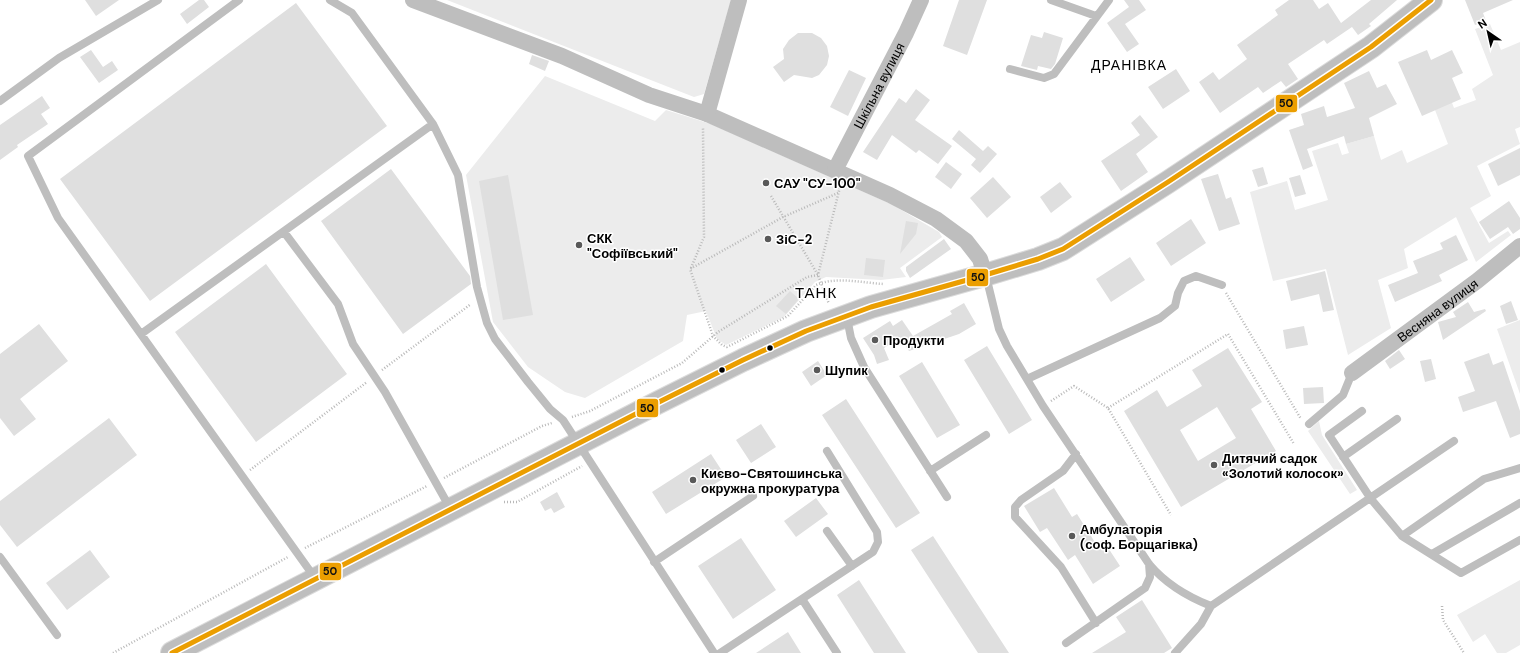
<svg xmlns="http://www.w3.org/2000/svg" width="1520" height="653" font-family="'DM Sans',sans-serif">
  <rect width="100%" height="100%" fill="#fff"/>
  <path fill="#ececec" d="M447,0h284l-27,94 -10,3z
    M1490,24l11,26 19,-8v85l-5,2 5,15 -43,22 14,30 -21,12 19,35 19,-12 3,4 -35,27 -20,-45 -52,32 4,19 -30,12 13,48 -43,27 -22,-86 -53,12 -23,-89 37,-11 8,29 33,-10 -16,-49 26,-8 4,12 7,-2 -3,-9 28,-8 7,24 21,-10 5,13 41,-19 -13,-34 9,-28 10,26 22,-8 -4,-11 21,-14 -18,-46z
    M545,76l110,45 11,-11 45,14 180,80 48,28 3,5 -42,31 6,9 -25,3 -55,-3 -11,5 -31,35 -58,28 -9,-6 -11,-28 -19,4 -4,26 -98,57 -20,-6 -37,-25 -35,-45 -27,-147z
    M1520,320v74l-23,-65z
    M1319,421l3,14 35,55 -7,4 -42,-63z
    M1520,580v65l-14,8h-9l-12,-19 -12,8 -16,-27z"/>
  <path fill="#dfdfdf" fill-rule="evenodd" d="M85,0h34l-23,16z
    M199,0h5l5,7 -22,17 -7,-10z
    M959,0h28l-20,55 -24,-9z
    M1124,0h15l7,10 -21,14 14,20 -12,8 -20,-29 22,-16z
    M1289,0h24l6,9 9,-6 13,20 30,-23h26l-28,24 2,2 -13,9 -6,-8 -25,17 -3,-4 -36,24 10,15 -12,8 -5,-6 -18,12 -5,-6 -38,26 -21,-31 14,-10 6,8 28,-21 -10,-14 41,-30 -3,-5z
    M1465,0h48l-30,13 3,8 -11,4z
    M296,3l91,123 -237,175 -90,-122z
    M1044,32l19,6 -8,26 -4,5 -13,-3 -1,4 -16,-4 10,-31 11,3z
    M798,33h14l9,5 6,8 2,10 -2,9 -8,10 -7,3 -18,-3 -10,7 -11,-15 11,-8 -1,-10 6,-9z
    M91,50l12,17 9,-6 6,9 -19,13 -19,-26z
    M1427,50l4,10 21,-10 11,23 -11,5 9,21 -39,17 -24,-54z
    M532,55l17,6 -4,10 -16,-7z
    M1176,69l14,22 -27,18 -15,-22z
    M849,70l17,8 -18,38 -18,-9z
    M1369,71l8,17 9,-4 11,20 -28,14 5,18 -28,8 -2,-8 -37,13 6,17 -10,4 -14,-40 15,-5 -3,-11 23,-8 3,11 28,-9 -11,-25z
    M916,89l14,11 -15,20 37,26 -14,18 -19,-14 -3,3 -24,-18 -15,25 -14,-8 36,-54 7,5z
    M42,96l8,12 -9,6 7,10 -31,21 1,2 -18,13v-35z
    M1140,115l18,22 -22,17 12,18 -27,19 -20,-30 39,-26 -9,-12z
    M959,130l24,21 5,-5 9,8 -17,19 -9,-8 5,-6 -24,-20z
    M1520,148v27l-22,11 -10,-22z
    M946,162l16,12 -11,15 -16,-12z
    M1263,167l5,17 -10,3 -6,-17z
    M391,169l79,107 1,8 -68,50 -82,-113z
    M1218,174l8,25 5,-2 9,27 -21,7 -18,-52z
    M508,175l25,140 -30,5 -24,-139z
    M1300,175l6,19 -11,3 -6,-19z
    M993,177l18,20 -24,21 -17,-20z
    M1060,182l12,15 -21,16 -11,-16z
    M1509,201l11,17v11l-7,5 -5,-7 -18,12 -11,-17z
    M1191,219l15,24 -35,23 -15,-23z
    M906,221l12,2 -2,11 -16,20z
    M1456,235l12,25 -29,15 3,6 -47,21 -7,-17 30,-12 -5,-12 30,-12 -3,-6z
    M944,239l7,10 -41,29 -4,-7v-4z
    M1130,257l15,23 -34,22 -15,-23z
    M866,258l19,2 -2,17 -19,-2z
    M266,264l81,110 -91,68 -81,-110z
    M1325,271l9,39 -11,2 -4,-18 -28,7 -5,-20z
    M790,291l9,8 -13,15 -10,-8z
    M1511,301l7,19 -12,4 -6,-18z
    M1468,302l6,10 11,-3 1,2 -43,29 -5,-18 18,-5 -3,-5z
    M964,303l12,21 -17,10 -50,17 -9,-14 -16,11 5,12 -12,4 -3,-9 -11,-17 27,-17 3,5 9,-6 11,16 39,-22 -2,-3z
    M39,324l29,37 -48,38 16,20 -22,17 -14,-18v-64z
    M1304,326l4,19 -22,4 -3,-19z
    M987,346l45,74 -23,14 -45,-74z
    M1228,348l34,54 -11,7 25,42 -95,56 -57,-96 33,-21 10,17 35,-21 -10,-16zM1217,407l19,31 -38,23 -18,-31z
    M1399,350l6,9 -15,10 -5,-8z
    M1489,353l4,12 10,-4 17,50v23l-10,4 -14,-37 -33,11 -5,-15 17,-6 -11,-29z
    M1431,359l5,20 -11,3 -5,-21z
    M818,361l9,14 -16,11 -9,-14z
    M922,362l38,63 -23,13 -38,-62z
    M1323,387l1,16 -20,1 -1,-16z
    M846,399l74,114 -24,15 -74,-113z
    M109,418l28,37 -120,92 -17,-22v-24z
    M761,424l15,23 -25,16 -15,-23z
    M711,454l15,23 -60,37 -14,-22z
    M1054,488l18,29 5,-3 19,30 7,-4 17,26 -27,18 -18,-29 -7,5 -21,-32 -7,4 -16,-26z
    M557,492l8,15 -11,6 -3,-5 -6,3 -5,-9z
    M816,498l12,16 -32,23 -12,-16z
    M933,536l76,117h-31l-67,-103z
    M741,538l35,52 -43,29 -35,-53z
    M90,550l20,27 -43,33 -21,-27z
    M859,580l47,73h-32l-37,-58z
    M1142,600l30,48 -8,5h-72l34,-21 -10,-15z
    M788,632l13,21h-45z"/>
  <g fill="none" stroke-linecap="round" stroke-linejoin="round">
    <g stroke="#dbdbdb" stroke-width="24">
      <path id="primary" d="M172,653l485,-250 86,-43 63,-29 65,-24 114,-32 53,-16 25,-10 105,-67 203,-135 60,-47"/>
    </g>
    <path stroke="#b9b9b9" stroke-width="2.5" stroke-dasharray="1 2" stroke-linecap="butt" d="M838,193l-55,24 -93,52 23,67 9,9 5,2 61,-31 28,-31c20,-9 47,-2 68,-1
      M771,196l47,79 11,29
      M691,268l13,-31 -1,-109
      M1226,293l75,126
      M382,370l89,-66
      M1051,401l23,-15 34,22 63,107
      M1108,408l120,-74 66,110
      M572,417l18,-6 92,-48 36,-31 89,-55 11,-2 22,-88
      M250,470l117,-88
      M444,478l98,-52 10,-3
      M504,502h13l65,-36
      M305,548l122,-62
      M1442,606l1,14 21,33
      M113,653l175,-96"/>
    <path stroke="#bebebe" stroke-width="8" d="M239,0l-211,156 30,62 257,360
      M1051,0l45,16
      M1010,69l34,9 10,-4 55,-74
      M0,101l59,-43 99,-58
      M433,124l25,51 19,112 10,36 8,16 33,43 22,27 13,11 151,233
      M284,232l54,72 15,40 32,48 65,116
      M986,276l13,53 8,17 36,60 106,158c16,19 39,33 62,42l243,-165
      M847,318l4,20 13,29 83,130
      M141,334l292,-210 -81,-111 -22,-13
      M1027,379l133,-61 15,-12 3,-13 6,-12 12,-5 26,9
      M1362,411l-33,24 42,64 31,37 82,-57 36,-11
      M1309,424l34,-29 9,-22
      M1076,454l-13,17 -42,29 -6,7v10l46,50 35,56
      M1343,457l54,-38
      M930,471l56,-36
      M827,531l25,35
      M1402,536l59,37 59,-33
      M1432,554l88,-51
      M0,557l57,78
      M654,562l99,-66
      M802,599l35,54
      M1066,643l79,-55 5,-11 -1,-13
      M720,653l153,-101 5,-10 -1,-10 -50,-81
      M1175,653l26,-29 10,-18"/>
    <g stroke="#bebebe" stroke-width="16">
      <path d="M413,0l149,56 87,39 58,19 183,81 46,24 30,22 14,18 5,16"/>
      <path d="M707,114l32,-114"/>
      <path id="s1" d="M835,170l71,-137 15,-33"/>
      <path id="s2" d="M1352,373l125,-92 43,-35"/>
    </g>
    <use href="#primary" stroke="#bebebe" stroke-width="22"/>
    <g stroke="#fff" stroke-width="8">
      <path id="bus-1" d="M172,653l485,-250 86,-43 63,-29 65,-24 114,-32 53,-16 25,-10 105,-67 203,-135 60,-47"/>
    </g>
    <use href="#bus-1" stroke="#eb9e00" stroke-width="5"/>
  </g>
  <g fill="#595959" stroke="#fff" stroke-width="1.5">
    <circle cx="766" cy="183" r="4"/>
    <circle cx="768" cy="239" r="4"/>
    <circle cx="579" cy="245" r="4"/>
    <circle cx="875" cy="340" r="4"/>
    <circle cx="817" cy="370" r="4"/>
    <circle cx="1214" cy="465" r="4"/>
    <circle cx="693" cy="480" r="4"/>
    <circle cx="1072" cy="536" r="4"/>
  </g>
  <g fill="#000" stroke="#fff" stroke-width="1.5">
    <circle cx="770" cy="348" r="3.5"/>
    <circle cx="722" cy="370" r="3.5"/>
  </g>
  <g text-anchor="middle" dominant-baseline="central" stroke-width="3" stroke-linejoin="round" paint-order="stroke">
    <g font-size="13" fill="#000" stroke="#fff">
      <text stroke="none"><textPath href="#s1" startOffset="95">Шкільна вулиця</textPath></text>
      <text stroke="none"><textPath href="#s2" startOffset="106">Весняна вулиця</textPath></text>
    </g>
    <g font-size="13" font-weight="bold" fill="#000" stroke="#fff" text-anchor="start">
      <text x="774" y="183">САУ "СУ-100"</text>
      <text x="587" y="238">СКК<tspan x="587" dy="15">"Софіївський"</tspan></text>
      <text x="776" y="239">ЗіС-2</text>
      <text x="883" y="340">Продукти</text>
      <text x="825" y="370">Шупик</text>
      <text x="1222" y="458">Дитячий садок<tspan x="1222" dy="15">«Золотий колосок»</tspan></text>
      <text x="701" y="473">Києво-Святошинська<tspan x="701" dy="15">окружна прокуратура</tspan></text>
      <text x="1080" y="529">Амбулаторія<tspan x="1080" dy="15">(соф. Борщагівка)</tspan></text>
    </g>
    <g font-size="14" letter-spacing="1" fill="#000" stroke="#fff">
      <text x="1129" y="65">ДРАНІВКА</text>
    </g>
    <g font-size="15" letter-spacing="1" fill="#000" stroke="#fff">
      <text x="816" y="293">ТАНК</text>
    </g>
  </g>
  <g stroke="#fff" stroke-width="1.5">
    <rect x="1275" y="94" width="23" height="19" rx="4" fill="#eb9e00"/>
    <rect x="966" y="268" width="23" height="19" rx="4" fill="#eb9e00"/>
    <rect x="636" y="398" width="23" height="20" rx="4" fill="#eb9e00"/>
    <rect x="319" y="562" width="23" height="19" rx="4" fill="#eb9e00"/>
  </g>
  <g font-size="11" text-anchor="middle" font-weight="bold" fill="#111">
    <text x="1286" y="107">50</text>
    <text x="978" y="281">50</text>
    <text x="647" y="412">50</text>
    <text x="330" y="575">50</text>
  </g>
  <g transform="translate(1488 32) rotate(326)" stroke="#ffffff" stroke-width="3" paint-order="stroke">
  <path d="M0-3L7 15L0 10L-7 15Z" fill="#000000"/>
  <text y="-6" font-size="11" font-weight="bold" text-anchor="middle" fill="#000000">N</text>
  </g>
</svg>
